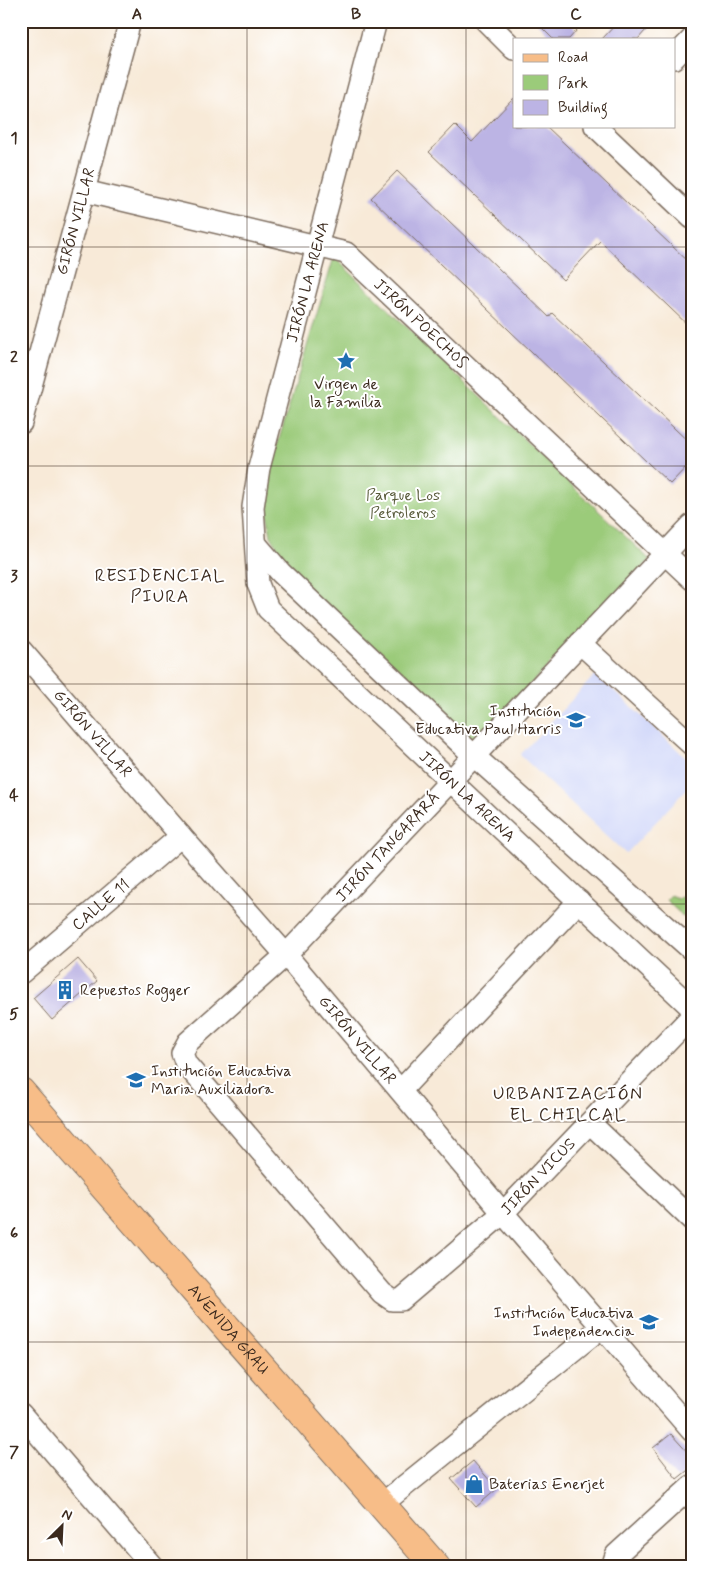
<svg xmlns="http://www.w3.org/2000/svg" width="713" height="1588" font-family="Mynerve,sans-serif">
  <rect width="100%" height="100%" fill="#fff"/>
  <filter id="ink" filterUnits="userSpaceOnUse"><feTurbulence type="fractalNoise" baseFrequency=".02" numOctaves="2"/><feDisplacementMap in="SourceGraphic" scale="10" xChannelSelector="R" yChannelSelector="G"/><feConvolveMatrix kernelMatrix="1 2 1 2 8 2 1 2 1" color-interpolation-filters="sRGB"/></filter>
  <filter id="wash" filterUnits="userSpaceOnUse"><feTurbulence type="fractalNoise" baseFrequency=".0096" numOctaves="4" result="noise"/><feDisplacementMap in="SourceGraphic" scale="20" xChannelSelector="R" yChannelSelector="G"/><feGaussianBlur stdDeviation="1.12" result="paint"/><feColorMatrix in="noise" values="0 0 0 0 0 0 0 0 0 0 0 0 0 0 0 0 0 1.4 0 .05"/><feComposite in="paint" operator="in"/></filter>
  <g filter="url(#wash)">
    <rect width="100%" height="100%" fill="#f8ead8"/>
    <path fill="#d3d9f9" d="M596,674l96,89v20l-66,71 -106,-99z"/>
    <path fill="#9bcb7a" stroke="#6b7a4c" d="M334,257l316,303 -179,186 -172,-161 -28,-49 -5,-29 1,-28z
      M671,895l6,4 7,-3 8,7v22l-26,-25z"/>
    <g id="blocks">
      <path fill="#bcb4e4" d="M535,21h33l9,9 -8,9h-16z
        M619,21h35l-16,18h-36z
        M514,98v28h32l146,139v64l-92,-88 -37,39 -134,-128 26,-27 17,17z
        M397,171l152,146 3,-4 140,132v16l-22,23 -299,-286z
        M78,959l19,22 -45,39 -19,-22z
        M671,1434l21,23v10l-15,12 -24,-31z
        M473,1461l24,28 -21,18 -25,-28z"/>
    </g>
  </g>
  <g filter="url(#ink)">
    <use href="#blocks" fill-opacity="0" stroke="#7d6d5f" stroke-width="1"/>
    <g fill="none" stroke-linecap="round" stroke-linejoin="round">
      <g stroke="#7d6d5f" stroke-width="24">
        <g id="minor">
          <path id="s1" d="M376,21l-117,447 -6,39 5,77 10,25c141,134 283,265 424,399"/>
          <path d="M486,21l28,28"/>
          <path d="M674,58l18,-19"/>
          <path d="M595,126l97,92"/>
          <path id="s2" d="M84,191l262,62 346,326"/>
          <path id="s3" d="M21,423l109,-402"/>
          <path id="s4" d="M692,525l-406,430 -98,87 -6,11 4,11 196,229 10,7h9l102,-87 189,-197"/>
          <path d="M256,544l25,29 193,183 218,194"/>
          <path d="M580,643l112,102"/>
          <path id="s5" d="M21,650l160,186 105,119 217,258 189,218"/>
          <path id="s6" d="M21,973l160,-137"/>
          <path d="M401,1090l178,-189"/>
          <path d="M590,1123l102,97"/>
          <path d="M21,1414l132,153"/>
          <path d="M382,1504l220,-177"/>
          <path d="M614,1567l-1,-3 3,-9 76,-69"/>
        </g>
      </g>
      <g stroke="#7d6d5f" stroke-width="30">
        <g id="major">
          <path id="s7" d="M21,1092l415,475"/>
        </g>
      </g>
      <use href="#minor" stroke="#fff" stroke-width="21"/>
      <use href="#major" stroke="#f7bd88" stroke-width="28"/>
    </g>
  </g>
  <path fill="none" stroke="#3b2a1e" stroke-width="1" stroke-opacity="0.55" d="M247,21v1546M466,21v1546M21,247h671M21,466h671M21,684h671M21,904h671M21,1122h671M21,1342h671"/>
  <defs>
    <g id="sight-bare" transform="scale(1.5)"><path d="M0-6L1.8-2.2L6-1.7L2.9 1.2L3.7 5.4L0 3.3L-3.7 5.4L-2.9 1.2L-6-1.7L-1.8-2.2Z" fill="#1f6fb2" stroke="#fff" stroke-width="2.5" paint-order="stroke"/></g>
    <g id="school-bare" transform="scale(1.5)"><path d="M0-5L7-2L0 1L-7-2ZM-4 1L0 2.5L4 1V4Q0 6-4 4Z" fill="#1f6fb2" stroke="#fff" stroke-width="2.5" paint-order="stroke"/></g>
    <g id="building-bare" transform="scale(1.5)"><path d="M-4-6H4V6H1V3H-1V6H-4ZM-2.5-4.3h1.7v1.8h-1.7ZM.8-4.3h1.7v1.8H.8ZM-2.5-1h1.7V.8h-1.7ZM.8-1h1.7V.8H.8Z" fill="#1f6fb2" stroke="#fff" stroke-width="2.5" paint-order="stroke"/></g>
    <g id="shop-bare" transform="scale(1.5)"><path d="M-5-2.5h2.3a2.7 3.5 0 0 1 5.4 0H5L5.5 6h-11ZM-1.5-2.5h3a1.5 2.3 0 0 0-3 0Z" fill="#1f6fb2" stroke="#fff" stroke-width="2.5" paint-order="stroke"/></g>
  </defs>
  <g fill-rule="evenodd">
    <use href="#sight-bare" x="346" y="361"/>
    <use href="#school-bare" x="576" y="720"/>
    <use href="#building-bare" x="65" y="990"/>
    <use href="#school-bare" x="136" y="1080"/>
    <use href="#school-bare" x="649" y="1322"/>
    <use href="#shop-bare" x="474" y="1484"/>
  </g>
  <g text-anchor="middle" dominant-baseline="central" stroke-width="4" stroke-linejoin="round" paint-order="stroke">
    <g font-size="16" fill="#3b2a1e" stroke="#fff">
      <text stroke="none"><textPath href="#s3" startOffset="209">GIRÓN VILLAR</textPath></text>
      <text transform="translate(308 282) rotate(-75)">JIRÓN LA ARENA</text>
      <text stroke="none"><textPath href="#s2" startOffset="372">JIRÓN POECHOS</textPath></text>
      <text stroke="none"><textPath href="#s5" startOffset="110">GIRÓN VILLAR</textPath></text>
      <text stroke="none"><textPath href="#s1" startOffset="879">JIRÓN LA ARENA</textPath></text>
      <text transform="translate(388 847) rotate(-47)">JIRÓN TANGARARÁ</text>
      <text stroke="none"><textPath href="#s6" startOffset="105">CALLE 11</textPath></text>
      <text stroke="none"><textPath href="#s5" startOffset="515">GIRÓN VILLAR</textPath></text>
      <text stroke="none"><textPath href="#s4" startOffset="1254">JIRÓN VICUS</textPath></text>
      <text stroke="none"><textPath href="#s7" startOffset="315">AVENIDA GRAU</textPath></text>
    </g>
    <g font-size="16" fill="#3b2a1e" stroke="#fff" text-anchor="start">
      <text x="346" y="384" text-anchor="middle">Virgen de<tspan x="346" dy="18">la Familia</tspan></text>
      <text x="561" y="711" text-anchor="end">Institución<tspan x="561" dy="18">Educativa Paul Harris</tspan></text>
      <text x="80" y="990">Repuestos Rogger</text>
      <text x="151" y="1071">Institución Educativa<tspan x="151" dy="18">Maria Auxiliadora</tspan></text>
      <text x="634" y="1313" text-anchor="end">Institución Educativa<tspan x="634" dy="18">Independencia</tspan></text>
      <text x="489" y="1484">Baterias Enerjet</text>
    </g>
    <g font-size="16" fill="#585a3a" stroke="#fff">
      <text x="403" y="495">Parque Los<tspan x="403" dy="18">Petroleros</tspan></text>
    </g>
    <g font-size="18" letter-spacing="1" fill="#3b2a1e" stroke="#fff">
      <text x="160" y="576">RESIDENCIAL<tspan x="160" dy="21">PIURA</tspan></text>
      <text x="568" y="1094">URBANIZACIÓN<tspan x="568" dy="21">EL CHILCAL</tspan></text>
    </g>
  </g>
  <rect width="713" height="1588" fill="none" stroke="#fff" stroke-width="55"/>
  <rect x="513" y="38" width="162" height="90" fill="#ffffff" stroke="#b1aaa5"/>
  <rect x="523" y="54" width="25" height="8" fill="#f7bd88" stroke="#b1aaa5"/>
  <text x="558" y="62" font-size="15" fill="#3b2a1e">Road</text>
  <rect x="523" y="75" width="25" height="15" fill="#9bcb7a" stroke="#b1aaa5"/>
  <text x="558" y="88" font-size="15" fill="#3b2a1e">Park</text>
  <rect x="523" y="100" width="25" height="15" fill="#bcb4e4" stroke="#b1aaa5"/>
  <text x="558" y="112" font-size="15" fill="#3b2a1e">Building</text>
  <g transform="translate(62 1526) rotate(24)" stroke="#ffffff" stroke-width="4" paint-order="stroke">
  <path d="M0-4L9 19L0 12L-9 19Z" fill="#3b2a1e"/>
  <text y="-8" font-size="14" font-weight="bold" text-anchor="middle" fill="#3b2a1e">N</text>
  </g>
  <rect x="28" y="28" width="658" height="1532" fill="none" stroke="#3b2a1e" stroke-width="2"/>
  <g font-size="16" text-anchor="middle" font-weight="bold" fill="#3b2a1e">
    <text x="137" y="19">A</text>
    <text x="356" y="19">B</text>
    <text x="576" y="19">C</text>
    <text x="14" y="143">1</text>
    <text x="14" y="362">2</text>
    <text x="14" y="581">3</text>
    <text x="14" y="800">4</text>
    <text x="14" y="1019">5</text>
    <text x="14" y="1238">6</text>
    <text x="14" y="1457">7</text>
  </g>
</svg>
